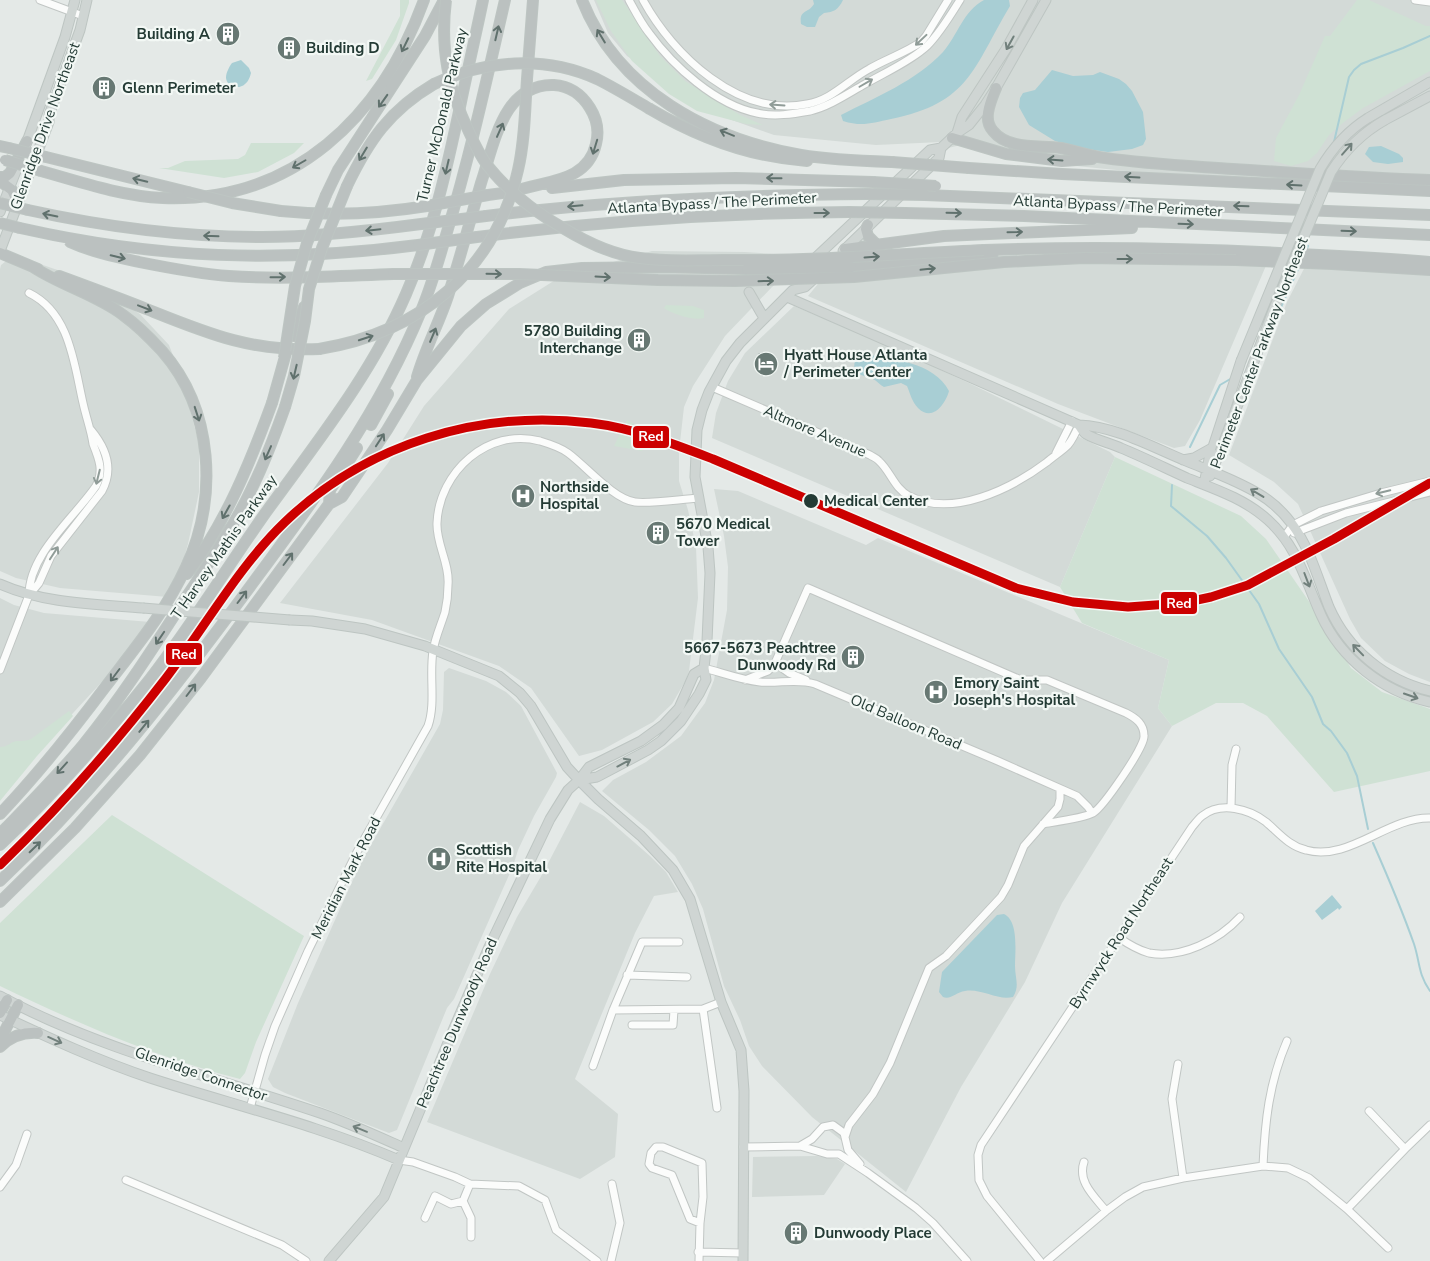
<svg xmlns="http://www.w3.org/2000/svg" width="1430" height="1261" font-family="'Nunito Sans',sans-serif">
  <rect width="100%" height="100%" fill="#e4e9e7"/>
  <path fill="#d3dad7" d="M594,0h836v187l-182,-4 -182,-18 -101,-21 -17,4 -7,-6 -65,3 -102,-10 -56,-20 -91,-59 -19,-23z
    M652,251l93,1 60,4 -11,12 -22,19 -47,49 -32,50 -9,21 -5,44v30l9,29 8,37 2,51 -9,73 -3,9 -14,24 -19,18 -51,28 -23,6 -48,-68 -32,-22 -127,-46 -92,-17 108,-140 36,-57 85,-97 51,-32z
    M14,255l58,20 36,18 32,21 29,31 13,34 17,65v48l-11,52 -6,21 -14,32 -108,-9 -44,-10 -16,-7v-302l1,-4z
    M995,255l236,5 37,1 -68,159 -15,26 -11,2 -116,-44 -250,-108 29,-35z
    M1311,255l119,8v419l-21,-8 -24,-13 -24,-23 -11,-19 -52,-115 -24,-22 -45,-27 58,-153z
    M794,306l86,36 91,42 139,68 5,5 -55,130 -348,-149 4,-25 12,-32 17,-28z
    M714,489l24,2 128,54 12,-7 291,122 -11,48 14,18 -110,177 -37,79 -64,105 -55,105 -94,-75 -50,-51 -13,-20 -9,-26 -16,-34 -21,-77 -11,-25 -17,-28 -26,-26 -47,-39 11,-11 33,-18 35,-26 24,-33 9,-23 13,-70 1,-43 -4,-31z
    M0,598l14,7 30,8 106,9 -27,37 -123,133z
    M449,668l37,13 20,11 15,14 36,67 -1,4 -22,39 -16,34 -5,16 -59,133 -7,9 -50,122 -8,3 -104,-40 -12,-6 -5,-8 30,-76 62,-139 80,-140 3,-14 1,-38z
    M580,802l24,14 46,40 16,16 12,20 -24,4 -19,37 -60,146 43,35 -3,43 -35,22 -153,-57 63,-148 27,-57 26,-44z
    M817,1156l20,3 8,5 -21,31 -72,2 1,-40z"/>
  <path fill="#cfe1d4" d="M400,0h9v3l-13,37 -24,39 -6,2 34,-65z
    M596,0h26l38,56 25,25 55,34 23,10 -17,-1 -49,-13 -28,-17 -37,-33 -21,-30z
    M1357,0h12l57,26h4v45l-67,37 -19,14 -15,13 -12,18 -9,8 -17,5 -17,-5 2,-23 23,-43 26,-59h5z
    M251,143h53l-10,10 -36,19 -34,6 -65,-10h9l17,-7 53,-2 7,-4z
    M666,305l27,1 11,4v8c-10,3 -32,-4 -40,-10z
    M627,420c8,5 17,9 21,17l-6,14 -28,-5z
    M1115,457l126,59 25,23 42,61 43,68 31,24 48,17v62l-96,21 -67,-76 -24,-13h-27l-44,23 -14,-18 11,-48 -87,-37 -22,-36z
    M69,711l4,5 -36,40 -37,45v-54c8,0 10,-5 17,-6 5,0 9,0 14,-2z
    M112,815l192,121 -48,106 -11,31 -5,6c-83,-21 -163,-56 -240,-93v-63z"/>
  <path fill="#a8ced4" d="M813,0h30c-5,10 -9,12 -19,13l-5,4 -4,10h-8l-6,-3c-2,-15 7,-10 13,-20z
    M984,0h25l1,6c-37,62 -40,97 -119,113 -19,4 -29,8 -48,2l-2,-6c35,-18 75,-34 102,-63 15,-17 20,-41 41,-52z
    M241,60l8,8 2,5c-1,4 -3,9 -6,11 -6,6 -18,3 -19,-6 0,-5 3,-11 6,-15z
    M1052,70l21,6 20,-1 7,-3 19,7 7,5 6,7 11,21 3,27 -3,6 -11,4 -24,3 -28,-4 -25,-7 -26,-16 -10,-18 1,-9 3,-5 12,-3z
    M1381,146l18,8 4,4v4l-15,2 -15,-2 -8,-8 4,-7z
    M863,354c29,5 71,8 86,37 -4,14 -17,31 -31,17 -6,-6 -8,-15 -11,-22l-6,-3 -17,4c-4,-2 -7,-6 -11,-8 -12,-6 -23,-2 -17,-23z
    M1332,895l10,12 -3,3 -1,-2 -16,12 -7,-9z
    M1004,914c15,7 11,38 11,52 0,12 5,20 -2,31 -15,4 -32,-9 -48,-6 -9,1 -14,9 -22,6l-4,-5 3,-20 55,-57z"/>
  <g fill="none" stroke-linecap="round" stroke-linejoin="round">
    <path stroke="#a8ced4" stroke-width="2" d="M1334,142l15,-65 5,-7 7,-6 42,-16 27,-12
      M1306,251l2,-5
      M1268,336l31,-69
      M1190,447l30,-62 12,-7
      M1172,485l-1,21 36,30 19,22 33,46 20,45 33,48 11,27 8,7 16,22 10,23 11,53
      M1373,843c15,34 29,67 41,101 6,18 4,30 16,47"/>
    <g stroke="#c1c6c4" stroke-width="9">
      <path id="minor" d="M40,0l43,16
        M629,0c6,11 12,23 20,33 24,33 67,72 108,80 17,4 36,1 53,-2 20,-5 37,-17 55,-27 19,-11 46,-23 62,-38 13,-13 23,-30 33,-46
        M643,0c30,55 96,118 164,104 25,-4 41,-24 62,-35 17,-10 36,-16 52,-27l5,-6 22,-36
        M1415,0l15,2
        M29,293c41,20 45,71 54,110 3,14 8,27 10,41 6,15 11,27 3,42 -22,32 -67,68 -67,109
        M712,387l158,68c3,2 7,3 9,6 12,11 15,27 30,35 44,22 102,-7 138,-34 7,-6 15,-11 21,-17 5,-6 8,-13 11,-20
        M1056,453l16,-32
        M1294,533l52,-20 84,-21
        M1284,537l9,-12 28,-14 60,-18 49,-12
        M775,663l14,10 17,7
        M704,668c19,5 37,12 56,14 18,2 37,-4 55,2l183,77 79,35 11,11 4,6
        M0,670l29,-75 10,-12 12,-27 51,-65c12,-22 4,-43 -11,-61
        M745,680l23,-9 7,-8 33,-75 213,92h26l79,33c10,5 18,11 18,23 1,11 -41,71 -51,77 -9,5 -39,9 -50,11
        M1231,808l1,-43 4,-16
        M1118,937c10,7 20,13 31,16 33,6 70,-13 91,-36
        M627,975l60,2
        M703,1009l14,99
        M613,1010l90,-1 18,-7
        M632,1025h41l1,-15
        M1178,1064l-6,35 11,79
        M593,1066l20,-56 29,-68h37
        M250,1108l15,-53 10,-29 33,-75 49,-99 71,-126c8,-23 1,-50 5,-75 2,-13 8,-26 12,-39 2,-9 3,-18 3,-27 2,-21 -12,-41 -11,-62 2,-51 51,-96 103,-82 10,3 20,6 28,12 18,13 45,46 67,49 16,2 46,-3 64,-4
        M1369,1111l36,38
        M845,1137l4,-12 24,-31 17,-31 39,-95 17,-12 55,-59 7,-12 16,-39 34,-39 2,-8v-10
        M800,1146l12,-7 11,-12 10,-2 11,8 4,17 12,14
        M743,1147l57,-1 27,8h12l29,19 48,35 17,15 34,38
        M399,1160l14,2 42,15 15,7 49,2 26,14 11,30 41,31
        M1084,1162c-7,20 11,35 22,49
        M1263,1166c2,-45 6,-83 24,-125
        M126,1180l156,65 24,16
        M470,1184l-7,17 8,17v19
        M0,1187l16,-22 11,-31
        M1347,1209l58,-60 25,-24
        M425,1218l10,-22 16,8 12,-3
        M698,1252l45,1
        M611,1261l9,-38 -8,-39
        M699,1261l1,-38 3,-26 -1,-34 -39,-16h-7l-5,6 -2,11 3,4 20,7 18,44 10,4
        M1040,1261l-53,-65 -8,-16 -1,-25 3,-10 211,-318c3,-3 6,-8 10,-11 19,-15 47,-7 64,6 13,11 23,24 40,28 42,12 82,-33 124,-32
        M1047,1261l59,-50 19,-14 18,-10 40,-9 80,-12 25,2 21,10 38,31 41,39"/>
    </g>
    <g stroke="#bdc5c2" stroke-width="11">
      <path id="major" d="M1368,118l62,-36
        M1385,120l45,-24
        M957,133l5,-16 44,-68 27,-49
        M25,147l40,-110 10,-37
        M0,212l18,-46
        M0,251l49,-129v-7l31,-85 7,-30
        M843,251l96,-93 2,-10 16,-15 12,-8 16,-20 11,-17 50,-88
        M812,261l118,-111 11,-2
        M749,292l15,26
        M787,297l292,128c36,1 75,23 107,36 24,10 50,19 73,33 12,7 24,18 33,30 18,24 26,55 37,83 19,43 56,73 101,84
        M1079,425c2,3 4,7 7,9 10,6 24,9 35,14 22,9 44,20 66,30 28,11 58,21 81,42 30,27 37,60 53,95 20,44 62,77 109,87
        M1183,460l11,-2 18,-10
        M1210,476l10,-24
        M1204,484l5,-25 32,-98
        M0,584c45,20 95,20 143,24
        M290,620l22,1 53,8 60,17 74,30 21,17 11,13 36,61 12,13 19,19 43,37 32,34 17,29 31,103 20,48 3,41 -1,170
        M579,780l18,-3 51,-27 13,-9 20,-20 18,-27 7,-14 -2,-12 3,-27 3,-68 -2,-26 -13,-70 2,-47 5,-20 7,-18 17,-31 14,-18 53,-53 12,-3 13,-12
        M0,996c100,54 214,81 320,117 29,10 57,23 84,35
        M0,1015c49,23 99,46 150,63 83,27 168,47 249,82
        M329,1261l55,-64 70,-169 35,-81 61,-128 18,-29 11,-10 10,-13 52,-26 22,-16 16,-17 15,-34 10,-6"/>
    </g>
    <g stroke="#bdc5c2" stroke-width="12">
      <path id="highway" d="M582,0c36,91 127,139 219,155 30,5 61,6 91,7
        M527,79l6,-79
        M996,88c-5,13 -14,31 -3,43 15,19 46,14 68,17 15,3 29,8 44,10 42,6 86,8 128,11 66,4 131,9 197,11
        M650,109c49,29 100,48 157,52
        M952,138l54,16 56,7 30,-2
        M0,146l9,2
        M46,157l142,35
        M969,168l93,6 368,17
        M41,171c39,11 80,25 122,27 131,5 219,-82 261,-198
        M0,177h5l5,-4 17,-32
        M0,181l12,9 6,13
        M347,186c22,-46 43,-76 87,-102
        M552,188l72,-8 112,-2 137,4
        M326,195l12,-25 87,-134 19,-36
        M488,195l30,-4
        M925,195l505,20
        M28,210c77,17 155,27 234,27 53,0 106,-6 159,-13
        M281,211c49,5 97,3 146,-5
        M905,213l119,3 406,19
        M486,216c127,-16 254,-21 382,-22
        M868,225l-2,4 2,7 10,10
        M20,228c137,31 259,35 398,17
        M477,237c124,-16 248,-24 372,-25
        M70,242c22,10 46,15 69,20 30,6 60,12 90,14 54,4 110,0 164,-2
        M845,249l99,-13 188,-8
        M984,250c105,-4 209,-2 314,4 44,2 88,4 132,8
        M0,253l38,16
        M1236,260l96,4 98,6
        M851,267l142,-13
        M59,276c30,11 60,22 90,34 60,24 103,42 170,39
        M294,336l10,-29
        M417,377c8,-28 22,-54 31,-81 12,-38 22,-75 33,-113 8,-24 14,-53 28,-74 10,-15 26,-25 45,-24 16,1 28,10 36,23 7,11 9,24 6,36 -9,40 -53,36 -83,48
        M371,425l17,-31
        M329,504l1,-14 27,-42
        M187,574c39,-52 63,-111 85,-171
        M0,814c38,-40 73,-84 106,-128 29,-38 60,-75 80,-119 32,-69 28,-157 -24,-216 -12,-13 -25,-26 -39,-36 -26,-20 -61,-29 -90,-48
        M0,834c28,-29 57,-58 83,-89 36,-44 67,-92 98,-140 25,-38 52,-76 71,-117 13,-26 23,-53 33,-81
        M0,845c54,-51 104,-108 150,-166 41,-53 76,-110 114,-164 52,-72 107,-140 142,-221 27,-62 41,-126 55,-192 7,-34 15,-68 22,-102
        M0,881c97,-92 173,-190 252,-297 64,-86 128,-173 169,-273 11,-26 18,-52 26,-79 23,-76 40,-154 58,-232
        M0,902l75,-74 65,-73 61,-77 128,-174 13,-7 45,-67 30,-50 44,-54 25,-22 34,-21 26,-11 36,-4 83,-1 82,2
        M0,1013l7,-13
        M0,1040l18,-35
        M0,1047c11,-11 23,-15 38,-14"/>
    </g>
    <use href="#minor" stroke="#fbfcfb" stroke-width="7"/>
    <use href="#major" stroke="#cfd5d3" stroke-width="9"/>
    <use href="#highway" stroke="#bbc1c0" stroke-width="10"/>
    <g stroke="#bdc5c2" stroke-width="11" stroke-linecap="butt">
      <path id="major-bridge" d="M1241,361l79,-192c13,-22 27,-38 48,-51
        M1220,452l53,-141 58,-139c14,-22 31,-39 54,-52
        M143,608l147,12"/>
    </g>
    <g stroke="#bdc5c2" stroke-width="12" stroke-linecap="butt">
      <path id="highway-bridge" d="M446,0c-6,49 2,88 23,132 5,11 11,23 18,33 20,25 48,47 76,63 23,14 49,27 77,30 27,4 55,2 83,2 87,1 174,-6 261,-10
        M434,84c51,-24 110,-29 163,-5 18,9 36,20 53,30
        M9,148l37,9
        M5,160l36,11
        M892,162l77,6
        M873,182l63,4
        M188,192l44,11 49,8
        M868,194l57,1
        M0,203l28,7
        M427,206l61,-11
        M849,212l56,1
        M0,223l20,5
        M421,224l65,-8
        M418,245l59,-8
        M747,269l104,-2
        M393,274h126l139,6 77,1 119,-4 150,-15 80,-4 152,2
        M319,349c100,-16 176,-78 199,-179 7,-30 7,-61 9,-91
        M284,358l11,-72 12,-43 19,-48
        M272,403l14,-50
        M285,407l9,-31 11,-55 4,-32 13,-41 25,-62"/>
    </g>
    <use href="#major-bridge" stroke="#cfd5d3" stroke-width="9"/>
    <use href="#highway-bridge" stroke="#bbc1c0" stroke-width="10"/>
    <g stroke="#f3f8f5" stroke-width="12">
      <path id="metro-1" d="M0,865c60,-58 115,-121 166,-187 39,-51 73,-112 119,-156 81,-78 195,-113 306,-99 42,5 83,21 122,36l303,129 57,14 55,5 55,-4 28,-6 37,-12 86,-46 96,-56"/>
    </g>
    <use href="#metro-1" stroke="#c00" stroke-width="9"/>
  </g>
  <defs><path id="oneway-shaft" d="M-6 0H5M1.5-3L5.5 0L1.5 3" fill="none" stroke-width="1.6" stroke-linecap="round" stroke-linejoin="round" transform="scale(1.25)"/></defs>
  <g stroke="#60716d">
    <use href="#oneway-shaft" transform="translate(497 33) rotate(-77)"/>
    <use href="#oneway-shaft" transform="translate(601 36) rotate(-121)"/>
    <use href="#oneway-shaft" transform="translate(405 45) rotate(116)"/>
    <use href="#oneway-shaft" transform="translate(383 101) rotate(125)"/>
    <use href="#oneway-shaft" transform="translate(500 130) rotate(-66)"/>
    <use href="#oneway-shaft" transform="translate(727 133) rotate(-158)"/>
    <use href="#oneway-shaft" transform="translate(595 147) rotate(107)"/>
    <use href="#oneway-shaft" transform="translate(363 154) rotate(121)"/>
    <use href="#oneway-shaft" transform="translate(1055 160) rotate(-176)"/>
    <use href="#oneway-shaft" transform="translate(299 164) rotate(150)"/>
    <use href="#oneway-shaft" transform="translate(447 167) rotate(103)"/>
    <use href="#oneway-shaft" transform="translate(1132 177) rotate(-177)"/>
    <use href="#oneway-shaft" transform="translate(774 178) rotate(-179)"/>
    <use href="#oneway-shaft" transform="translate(140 180) rotate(-166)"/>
    <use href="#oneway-shaft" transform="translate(1294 185) rotate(-177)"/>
    <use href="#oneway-shaft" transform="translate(575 206) rotate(175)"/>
    <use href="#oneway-shaft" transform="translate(1241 206) rotate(-178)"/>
    <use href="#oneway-shaft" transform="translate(822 213)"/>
    <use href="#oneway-shaft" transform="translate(954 213) rotate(1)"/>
    <use href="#oneway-shaft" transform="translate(50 215) rotate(-168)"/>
    <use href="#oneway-shaft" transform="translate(1186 224) rotate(2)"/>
    <use href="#oneway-shaft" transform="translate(373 230) rotate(174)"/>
    <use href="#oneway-shaft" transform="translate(1349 231) rotate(2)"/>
    <use href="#oneway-shaft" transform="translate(1015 232) rotate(-1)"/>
    <use href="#oneway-shaft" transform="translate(211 236) rotate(-178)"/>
    <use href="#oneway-shaft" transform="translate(118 257) rotate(13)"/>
    <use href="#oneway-shaft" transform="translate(872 257) rotate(-4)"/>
    <use href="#oneway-shaft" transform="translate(1125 259)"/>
    <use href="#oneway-shaft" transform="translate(928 269) rotate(-6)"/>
    <use href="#oneway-shaft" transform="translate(494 274) rotate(1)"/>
    <use href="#oneway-shaft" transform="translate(278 277) rotate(-1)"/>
    <use href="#oneway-shaft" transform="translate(603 277) rotate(3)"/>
    <use href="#oneway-shaft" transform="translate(766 281) rotate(-1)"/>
    <use href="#oneway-shaft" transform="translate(145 308) rotate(21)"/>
    <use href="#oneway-shaft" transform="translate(433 335) rotate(-67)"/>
    <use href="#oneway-shaft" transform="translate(366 338) rotate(-18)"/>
    <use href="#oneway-shaft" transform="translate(295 372) rotate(103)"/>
    <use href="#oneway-shaft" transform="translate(197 414) rotate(72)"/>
    <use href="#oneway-shaft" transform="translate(380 440) rotate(-57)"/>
    <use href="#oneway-shaft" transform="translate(268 453) rotate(114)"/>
    <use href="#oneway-shaft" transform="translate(226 512) rotate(119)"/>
    <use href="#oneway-shaft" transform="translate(288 559) rotate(-53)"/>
    <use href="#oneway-shaft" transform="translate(242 597) rotate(-53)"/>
    <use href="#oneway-shaft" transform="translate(160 638) rotate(124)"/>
    <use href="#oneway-shaft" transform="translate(115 675) rotate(127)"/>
    <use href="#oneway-shaft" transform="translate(191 690) rotate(-53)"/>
    <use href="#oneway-shaft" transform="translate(144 726) rotate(-51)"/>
    <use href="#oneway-shaft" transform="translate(62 768) rotate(132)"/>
    <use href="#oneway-shaft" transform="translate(35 847) rotate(-44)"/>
  </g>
  <g stroke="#909c98">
    <use href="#oneway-shaft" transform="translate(921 40) rotate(137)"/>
    <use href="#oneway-shaft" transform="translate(866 83) rotate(-30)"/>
    <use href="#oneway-shaft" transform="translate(777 105) rotate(-176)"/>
    <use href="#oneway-shaft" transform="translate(98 477) rotate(104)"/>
    <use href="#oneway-shaft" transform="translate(1383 492) rotate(166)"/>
    <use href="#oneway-shaft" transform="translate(54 553) rotate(-57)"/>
  </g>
  <g stroke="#71807c">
    <use href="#oneway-shaft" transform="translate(1010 43) rotate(119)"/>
    <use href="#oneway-shaft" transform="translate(1347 149) rotate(-49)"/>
    <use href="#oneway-shaft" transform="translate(1257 493) rotate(-149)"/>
    <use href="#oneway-shaft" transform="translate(1307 580) rotate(69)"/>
    <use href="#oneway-shaft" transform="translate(1358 650) rotate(-134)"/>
    <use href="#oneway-shaft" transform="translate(1411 696) rotate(19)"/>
    <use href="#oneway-shaft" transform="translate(624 763) rotate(-28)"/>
    <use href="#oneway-shaft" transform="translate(55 1040) rotate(24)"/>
    <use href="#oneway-shaft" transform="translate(360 1129) rotate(-158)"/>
  </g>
  <defs>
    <g id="building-disc" transform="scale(1.25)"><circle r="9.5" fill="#677873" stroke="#f3f8f5"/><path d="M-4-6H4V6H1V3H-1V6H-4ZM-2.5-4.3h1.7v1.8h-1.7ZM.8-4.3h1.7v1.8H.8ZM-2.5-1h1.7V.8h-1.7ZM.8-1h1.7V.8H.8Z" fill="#fff"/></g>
    <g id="hotel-disc" transform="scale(1.25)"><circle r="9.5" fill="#677873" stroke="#f3f8f5"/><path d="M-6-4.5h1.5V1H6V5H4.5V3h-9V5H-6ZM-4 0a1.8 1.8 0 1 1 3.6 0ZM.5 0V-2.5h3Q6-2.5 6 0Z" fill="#fff"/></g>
    <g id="hospital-disc" transform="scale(1.25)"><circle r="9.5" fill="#677873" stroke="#f3f8f5"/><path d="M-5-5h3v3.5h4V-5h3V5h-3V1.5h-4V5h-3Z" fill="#fff"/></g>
  </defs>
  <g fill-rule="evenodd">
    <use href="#building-disc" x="228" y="34"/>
    <use href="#building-disc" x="289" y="48"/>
    <use href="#building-disc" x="104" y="88"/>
    <use href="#building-disc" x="639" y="340"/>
    <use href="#hotel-disc" x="766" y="364"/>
    <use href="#hospital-disc" x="523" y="496"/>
    <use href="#building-disc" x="658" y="533"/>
    <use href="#building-disc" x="853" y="657"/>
    <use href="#hospital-disc" x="936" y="692"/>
    <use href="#hospital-disc" x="439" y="859"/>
    <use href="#building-disc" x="796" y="1233"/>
  </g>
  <circle fill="#243b35" stroke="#f3f8f5" stroke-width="2" cx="811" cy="501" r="8"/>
  <g text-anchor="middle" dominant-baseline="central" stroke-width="4.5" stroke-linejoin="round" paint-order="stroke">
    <g font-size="15" font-weight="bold" fill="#243b35" stroke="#f3f8f5" text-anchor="start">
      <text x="210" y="34" text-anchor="end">Building A</text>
      <text x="306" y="48">Building D</text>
      <text x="122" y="88">Glenn Perimeter</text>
      <text x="622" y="331" text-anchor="end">5780 Building<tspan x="622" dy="17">Interchange</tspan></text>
      <text x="784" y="355">Hyatt House Atlanta<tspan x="784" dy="17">/ Perimeter Center</tspan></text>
      <text x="540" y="487">Northside<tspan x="540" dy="17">Hospital</tspan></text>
      <text x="676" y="524">5670 Medical<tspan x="676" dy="17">Tower</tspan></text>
      <text x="836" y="648" text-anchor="end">5667-5673 Peachtree<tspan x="836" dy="17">Dunwoody Rd</tspan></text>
      <text x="954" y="683">Emory Saint<tspan x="954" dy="17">Joseph's Hospital</tspan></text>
      <text x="456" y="850">Scottish<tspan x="456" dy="17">Rite Hospital</tspan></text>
      <text x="814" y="1233">Dunwoody Place</text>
    </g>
    <g font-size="15" fill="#243b35" stroke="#f3f8f5">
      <text transform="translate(442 115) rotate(-77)">Turner McDonald Parkway</text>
      <text transform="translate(45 126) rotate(-70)">Glenridge Drive Northeast</text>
      <text transform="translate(712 203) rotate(-3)">Atlanta Bypass / The Perimeter</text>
      <text transform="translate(1118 206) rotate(3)">Atlanta Bypass / The Perimeter</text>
      <text transform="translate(1259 353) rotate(-69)">Perimeter Center Parkway Northeast</text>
      <text transform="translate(815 431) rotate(23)">Altmore Avenue</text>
      <text transform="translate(224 547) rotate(-55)">T Harvey Mathis Parkway</text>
      <text transform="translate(906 722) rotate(23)">Old Balloon Road</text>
      <text transform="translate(346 878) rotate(-63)">Meridian Mark Road</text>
      <text transform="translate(1121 933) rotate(-57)">Byrnwyck Road Northeast</text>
      <text transform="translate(457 1023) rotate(-67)">Peachtree Dunwoody Road</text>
      <text transform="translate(201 1074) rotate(19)">Glenridge Connector</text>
    </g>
    <g font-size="15" font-weight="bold" fill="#243b35" stroke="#f3f8f5" text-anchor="start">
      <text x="824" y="501">Medical Center</text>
    </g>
  </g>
  <g stroke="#f3f8f5" stroke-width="2">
    <rect x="632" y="425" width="38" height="24" rx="5" fill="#c00"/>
    <rect x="1160" y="591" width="38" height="24" rx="5" fill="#c00"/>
    <rect x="165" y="642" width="38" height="24" rx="5" fill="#c00"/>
  </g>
  <g font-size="14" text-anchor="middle" font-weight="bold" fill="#fff">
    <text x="651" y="441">Red</text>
    <text x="1179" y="608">Red</text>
    <text x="184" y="659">Red</text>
  </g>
</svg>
